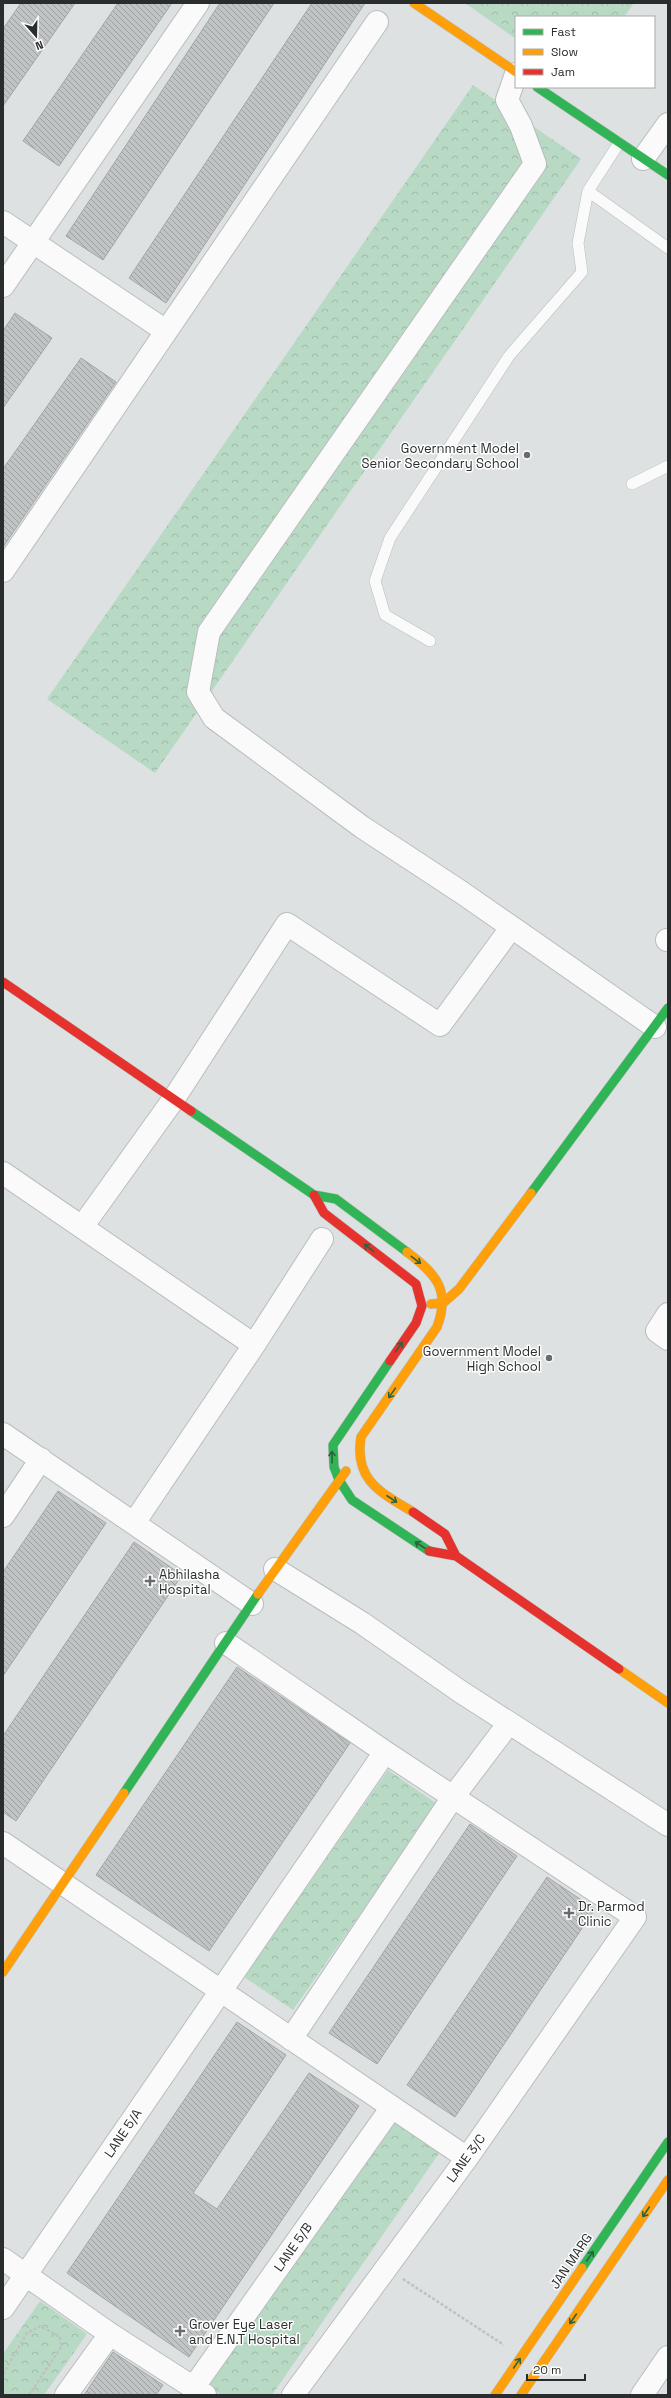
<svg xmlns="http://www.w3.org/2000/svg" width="671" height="2398" font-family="'Space Grotesk',sans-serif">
  <defs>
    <pattern id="park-crowns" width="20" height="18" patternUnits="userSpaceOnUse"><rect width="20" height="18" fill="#b8dac5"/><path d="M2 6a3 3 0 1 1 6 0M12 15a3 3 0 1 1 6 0" fill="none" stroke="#9ebbaa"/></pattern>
    <pattern id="building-back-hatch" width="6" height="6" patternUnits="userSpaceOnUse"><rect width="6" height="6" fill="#c1c4c4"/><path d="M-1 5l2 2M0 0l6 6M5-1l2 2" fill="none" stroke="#9da0a0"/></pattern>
  </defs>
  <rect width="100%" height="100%" fill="#dde1e2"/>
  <path fill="url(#park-crowns)" d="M465,3h169l-10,14h-108v22z
    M473,85l108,74 -426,614 -108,-74z
    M388,1770l49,34 -144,206 -49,-33z
    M391,2119l49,33 -168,243h-51l-14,-10z
    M40,2301l47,33 -43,61h-41v-41z"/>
  <path fill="url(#building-back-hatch)" stroke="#a3a6a6" d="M21,3h54l-72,103v-77z
    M118,3h54l-113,163 -36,-25z
    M220,3h54l-171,257 -37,-24z
    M312,3h53l-199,300 -37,-25z
    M15,313l37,25 -49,70v-77z
    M81,358l35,24 -113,165v-78z
    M58,1491l48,32 -103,153v-104z
    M134,1542l48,33 -166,246 -13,-9v-76z
    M237,1667l113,76 -141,208 -113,-76z
    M470,1824l47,32 -140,208 -48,-31z
    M547,1877l48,32 -140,208 -48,-32z
    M237,2022l49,33 -93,138 24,16 92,-136 50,33 -170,251 -122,-84z
    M113,2352l50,33 -7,10h-72z"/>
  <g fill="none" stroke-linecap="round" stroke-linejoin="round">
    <g stroke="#babdbd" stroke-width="12">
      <path id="lane" d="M588,191l80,57
        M632,484l36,-18
        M430,641l-45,-26 -10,-34 15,-43 119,-182 73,-84 -4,-29 10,-52 31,-48"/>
    </g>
    <g stroke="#babdbd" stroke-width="24">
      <path id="street" d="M516,74l-9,26 14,26 14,38 -326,468 -11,60 16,26 148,109 99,65 194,135
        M643,159l25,-35
        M3,222l163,109
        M3,286l195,-283
        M3,571l374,-549
        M667,940h1
        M3,1173l251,172 -120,178
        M82,1227l91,-127 114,-176 153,101 71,-97
        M668,1314l-11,17 11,8
        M254,1345l68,-106
        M3,1434l249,170
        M3,1516l38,-57
        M275,1569l87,54 99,69 207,133
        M226,1643l159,109 250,165 -168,241 -174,237
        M3,1843l464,315
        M291,2039l162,-242 56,-74
        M3,2259l107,75 95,61
        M3,2308l382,-556
        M193,2388l199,-281
        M66,2395l44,-61
        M642,2395l26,-38"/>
    </g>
    <g stroke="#babdbd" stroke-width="10">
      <path id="fast" d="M537,87l131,88
        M191,1111l123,84 22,4 71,53
        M531,1193l137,-185
        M390,1361l-57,84 1,22 5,13 13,20 77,51
        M124,1793l134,-199
        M582,2268l86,-126"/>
    </g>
    <g stroke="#babdbd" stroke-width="10">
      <path id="slow" d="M414,3l102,69
        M407,1252c29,22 44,38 30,75l-76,110c-7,43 19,55 52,75
        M431,1304l12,-1 16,-14 72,-96
        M258,1594l88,-123
        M619,1669l49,34
        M3,1972l121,-179
        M495,2395l87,-127
        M521,2395l147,-215"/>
    </g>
    <g stroke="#babdbd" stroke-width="10">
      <path id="jam" d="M3,982l188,129
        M314,1195l10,18 92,71 6,22 -6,17 -26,38
        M413,1512l32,22 11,22
        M429,1551l27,5 163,113"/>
    </g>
    <path stroke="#bfc1c1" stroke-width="2.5" stroke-dasharray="3 2" stroke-linecap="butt" d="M403,2279l101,66
      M3,2374l24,-41 13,-7 20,11 1,10 -32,48"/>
    <use href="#lane" stroke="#fafafb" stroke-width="11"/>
    <use href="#street" stroke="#fafafb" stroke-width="22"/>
    <use href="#fast" stroke="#30b455" stroke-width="9"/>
    <use href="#slow" stroke="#ff9f0a" stroke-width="9"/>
    <use href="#jam" stroke="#e5322d" stroke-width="9"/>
  </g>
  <defs><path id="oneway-shaft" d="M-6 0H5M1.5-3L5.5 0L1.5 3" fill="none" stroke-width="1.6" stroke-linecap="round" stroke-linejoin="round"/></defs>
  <g stroke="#2c633d">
    <use href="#oneway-shaft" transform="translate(369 1248) rotate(-142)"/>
    <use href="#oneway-shaft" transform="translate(416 1260) rotate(37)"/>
    <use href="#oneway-shaft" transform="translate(399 1347) rotate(-55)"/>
    <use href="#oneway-shaft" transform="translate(392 1393) rotate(125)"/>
    <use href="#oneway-shaft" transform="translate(332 1457) rotate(-91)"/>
    <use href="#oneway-shaft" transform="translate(392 1499) rotate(33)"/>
    <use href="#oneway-shaft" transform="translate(420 1545) rotate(-147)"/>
    <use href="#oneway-shaft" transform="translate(646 2212) rotate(124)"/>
    <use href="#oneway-shaft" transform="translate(590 2256) rotate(-56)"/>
    <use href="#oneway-shaft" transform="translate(573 2319) rotate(124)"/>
    <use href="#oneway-shaft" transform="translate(517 2363) rotate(-56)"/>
  </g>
  <g fill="#696c6c" stroke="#fff" stroke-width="1.5">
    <circle cx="527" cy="455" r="4"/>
    <circle cx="549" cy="1358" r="4"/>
    <path d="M148 1575h4v4h4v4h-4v4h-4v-4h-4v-4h4z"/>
    <path d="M567 1907h4v4h4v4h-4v4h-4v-4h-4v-4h4z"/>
    <path d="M178 2325h4v4h4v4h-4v4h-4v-4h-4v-4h4z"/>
  </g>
  <g text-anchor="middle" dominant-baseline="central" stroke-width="3" stroke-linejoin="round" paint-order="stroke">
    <g font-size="13" fill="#2a2d2d" stroke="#fff" text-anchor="start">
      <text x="519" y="448" text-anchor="end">Government Model<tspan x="519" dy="15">Senior Secondary School</tspan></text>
      <text x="541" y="1351" text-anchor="end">Government Model<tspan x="541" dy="15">High School</tspan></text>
      <text x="159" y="1574">Abhilasha<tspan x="159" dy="15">Hospital</tspan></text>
      <text x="578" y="1906">Dr. Parmod<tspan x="578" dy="15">Clinic</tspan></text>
      <text x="189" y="2324">Grover Eye Laser<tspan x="189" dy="15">and E.N.T Hospital</tspan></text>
    </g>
    <g font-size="13" fill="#2a2d2d" stroke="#fff">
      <text transform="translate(123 2133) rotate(-56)">LANE 5/A</text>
      <text transform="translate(466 2158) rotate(-54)">LANE 3/C</text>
      <text transform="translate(293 2247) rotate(-55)">LANE 5/B</text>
      <text transform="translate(571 2261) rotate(-56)">JAN MARG</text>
    </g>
  </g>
  <rect width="671" height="2398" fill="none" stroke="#2a2d2d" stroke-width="8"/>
  <rect x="515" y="16" width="140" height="72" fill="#ffffff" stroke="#aaabab"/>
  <rect x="523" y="29" width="20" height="6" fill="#30b455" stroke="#aaabab"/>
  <text x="551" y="36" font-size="12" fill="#2a2d2d">Fast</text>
  <rect x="523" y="49" width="20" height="6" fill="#ff9f0a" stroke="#aaabab"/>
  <text x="551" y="56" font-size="12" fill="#2a2d2d">Slow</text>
  <rect x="523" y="69" width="20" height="6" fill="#e5322d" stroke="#aaabab"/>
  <text x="551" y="76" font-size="12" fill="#2a2d2d">Jam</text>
  <g transform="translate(36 36) rotate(160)" stroke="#ffffff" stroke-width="3" paint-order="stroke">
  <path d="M0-3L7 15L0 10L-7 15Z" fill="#2a2d2d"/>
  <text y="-6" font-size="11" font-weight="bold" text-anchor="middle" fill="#2a2d2d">N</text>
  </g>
  <path d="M527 2374v6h58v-6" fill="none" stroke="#2a2d2d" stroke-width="2"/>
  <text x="533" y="2374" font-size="12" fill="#2a2d2d" stroke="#ffffff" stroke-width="3" paint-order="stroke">20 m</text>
</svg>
